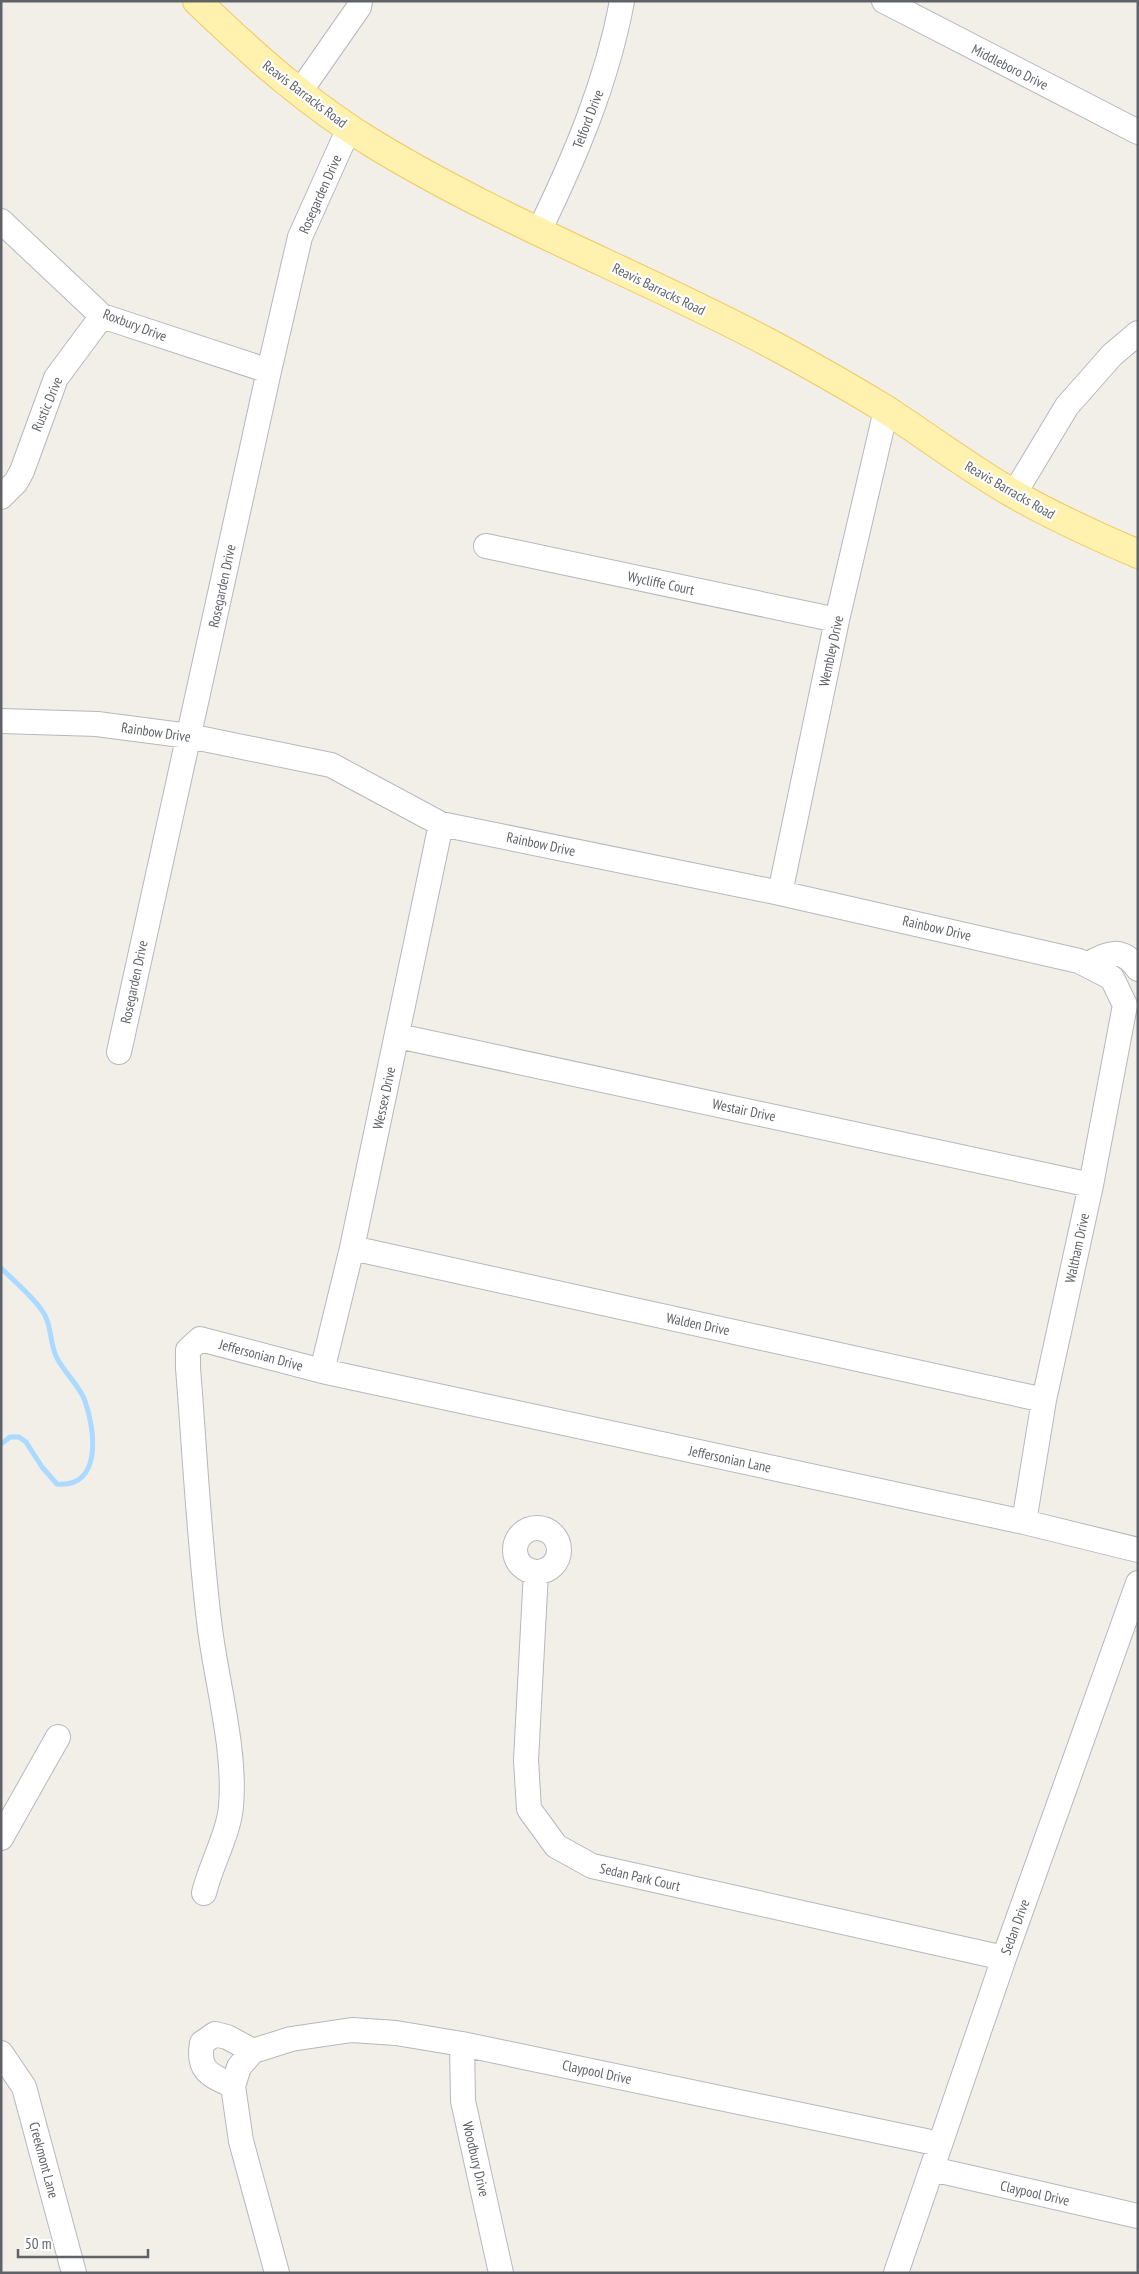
<svg xmlns="http://www.w3.org/2000/svg" width="1139" height="2274" font-family="'PT Sans Narrow',sans-serif">
  <rect width="100%" height="100%" fill="#f1efe8"/>
  <g fill="none" stroke-linecap="round" stroke-linejoin="round">
    <path stroke="#aadaff" stroke-width="5" d="M1,1268c13,13 29,26 40,41 11,14 8,31 15,47 7,16 23,28 29,45 10,28 18,87 -28,83l-15,-17 -16,-25 -7,-5h-9l-9,7"/>
    <g stroke="#b5b8bc" stroke-width="26">
      <path id="minor" d="M884,1l254,131
        M299,93l60,-86 1,-6
        M1,221l101,95 167,55
        M539,231c36,-74 68,-149 83,-230
        M1014,494l53,-88 45,-51 26,-22
        M1,497l15,-15 6,-11 34,-93 46,-62
        M486,546l351,74
        M1,721l96,3 92,12 142,29 110,59 339,69 299,68 33,17 13,27 -34,180 -47,215 -20,122
        M780,893l57,-273 49,-210
        M1087,965c20,-13 36,-18 51,4
        M398,1036l693,149
        M119,1052l150,-681 31,-134 49,-109
        M352,1248l692,152
        M322,1371l30,-123 89,-424
        M515 1550a22 22 0 1 1 44 0a22 22 0 1 1-44 0Z
        M536,1572l-10,188 3,49 27,37 36,20 412,92
        M1,1838l57,-101
        M204,1893c7,-29 25,-60 27,-87 5,-55 -14,-122 -21,-177 -11,-87 -15,-174 -22,-261v-18l12,-11 122,32 702,151 114,28
        M462,2044l1,57 38,172
        M1,2053l23,34 50,186
        M233,2086c-23,-11 -36,-15 -31,-43l13,-9 12,3 26,14
        M932,2169l206,47
        M277,2273l-36,-132 -8,-55 6,-19 14,-16 38,-12 61,-9 44,3 66,11 478,100
        M896,2273l108,-315 134,-375"/>
    </g>
    <g stroke="#f2c960" stroke-width="30">
      <path id="major" d="M197,1c56,54 113,105 180,145 127,77 267,130 398,200 37,20 74,41 110,63 43,28 84,59 129,85 40,23 82,42 124,60"/>
    </g>
    <use href="#minor" stroke="#fff" stroke-width="24"/>
    <use href="#major" stroke="#fff2af" stroke-width="28"/>
  </g>
  <g text-anchor="middle" dominant-baseline="central" stroke-width="4.5" stroke-linejoin="round" paint-order="stroke">
    <g font-size="14" fill="#5f6368" stroke="#fff">
      <text transform="translate(1010 67) rotate(27)">Middleboro Drive</text>
      <text transform="translate(305 94) rotate(37)">Reavis Barracks Road</text>
      <text transform="translate(588 119) rotate(-69)">Telford Drive</text>
      <text transform="translate(320 194) rotate(-66)">Rosegarden Drive</text>
      <text transform="translate(659 289) rotate(26)">Reavis Barracks Road</text>
      <text transform="translate(135 325) rotate(21)">Roxbury Drive</text>
      <text transform="translate(47 404) rotate(-67)">Rustic Drive</text>
      <text transform="translate(1010 490) rotate(30)">Reavis Barracks Road</text>
      <text transform="translate(661 583) rotate(12)">Wycliffe Court</text>
      <text transform="translate(222 586) rotate(-78)">Rosegarden Drive</text>
      <text transform="translate(831 651) rotate(-78)">Wembley Drive</text>
      <text transform="translate(156 732) rotate(8)">Rainbow Drive</text>
      <text transform="translate(541 844) rotate(12)">Rainbow Drive</text>
      <text transform="translate(937 928) rotate(13)">Rainbow Drive</text>
      <text transform="translate(134 982) rotate(-78)">Rosegarden Drive</text>
      <text transform="translate(384 1098) rotate(-78)">Wessex Drive</text>
      <text transform="translate(744 1110) rotate(12)">Westair Drive</text>
      <text transform="translate(1077 1248) rotate(-78)">Waltham Drive</text>
      <text transform="translate(698 1324) rotate(12)">Walden Drive</text>
      <text transform="translate(261 1355) rotate(15)">Jeffersonian Drive</text>
      <text transform="translate(730 1459) rotate(12)">Jeffersonian Lane</text>
      <text transform="translate(640 1877) rotate(13)">Sedan Park Court</text>
      <text transform="translate(1015 1927) rotate(-70)">Sedan Drive</text>
      <text transform="translate(597 2072) rotate(12)">Claypool Drive</text>
      <text transform="translate(476 2159) rotate(77)">Woodbury Drive</text>
      <text transform="translate(44 2160) rotate(75)">Creekmont Lane</text>
      <text transform="translate(1035 2193) rotate(13)">Claypool Drive</text>
    </g>
  </g>
  <rect width="1139" height="2274" fill="none" stroke="#5f6368" stroke-width="5"/>
  <path d="M18 2249v8h130v-8" fill="none" stroke="#5f6368" stroke-width="2.5"/>
  <text x="25" y="2249" font-size="15" fill="#5f6368" stroke="#ffffff" stroke-width="4" paint-order="stroke">50 m</text>
</svg>
